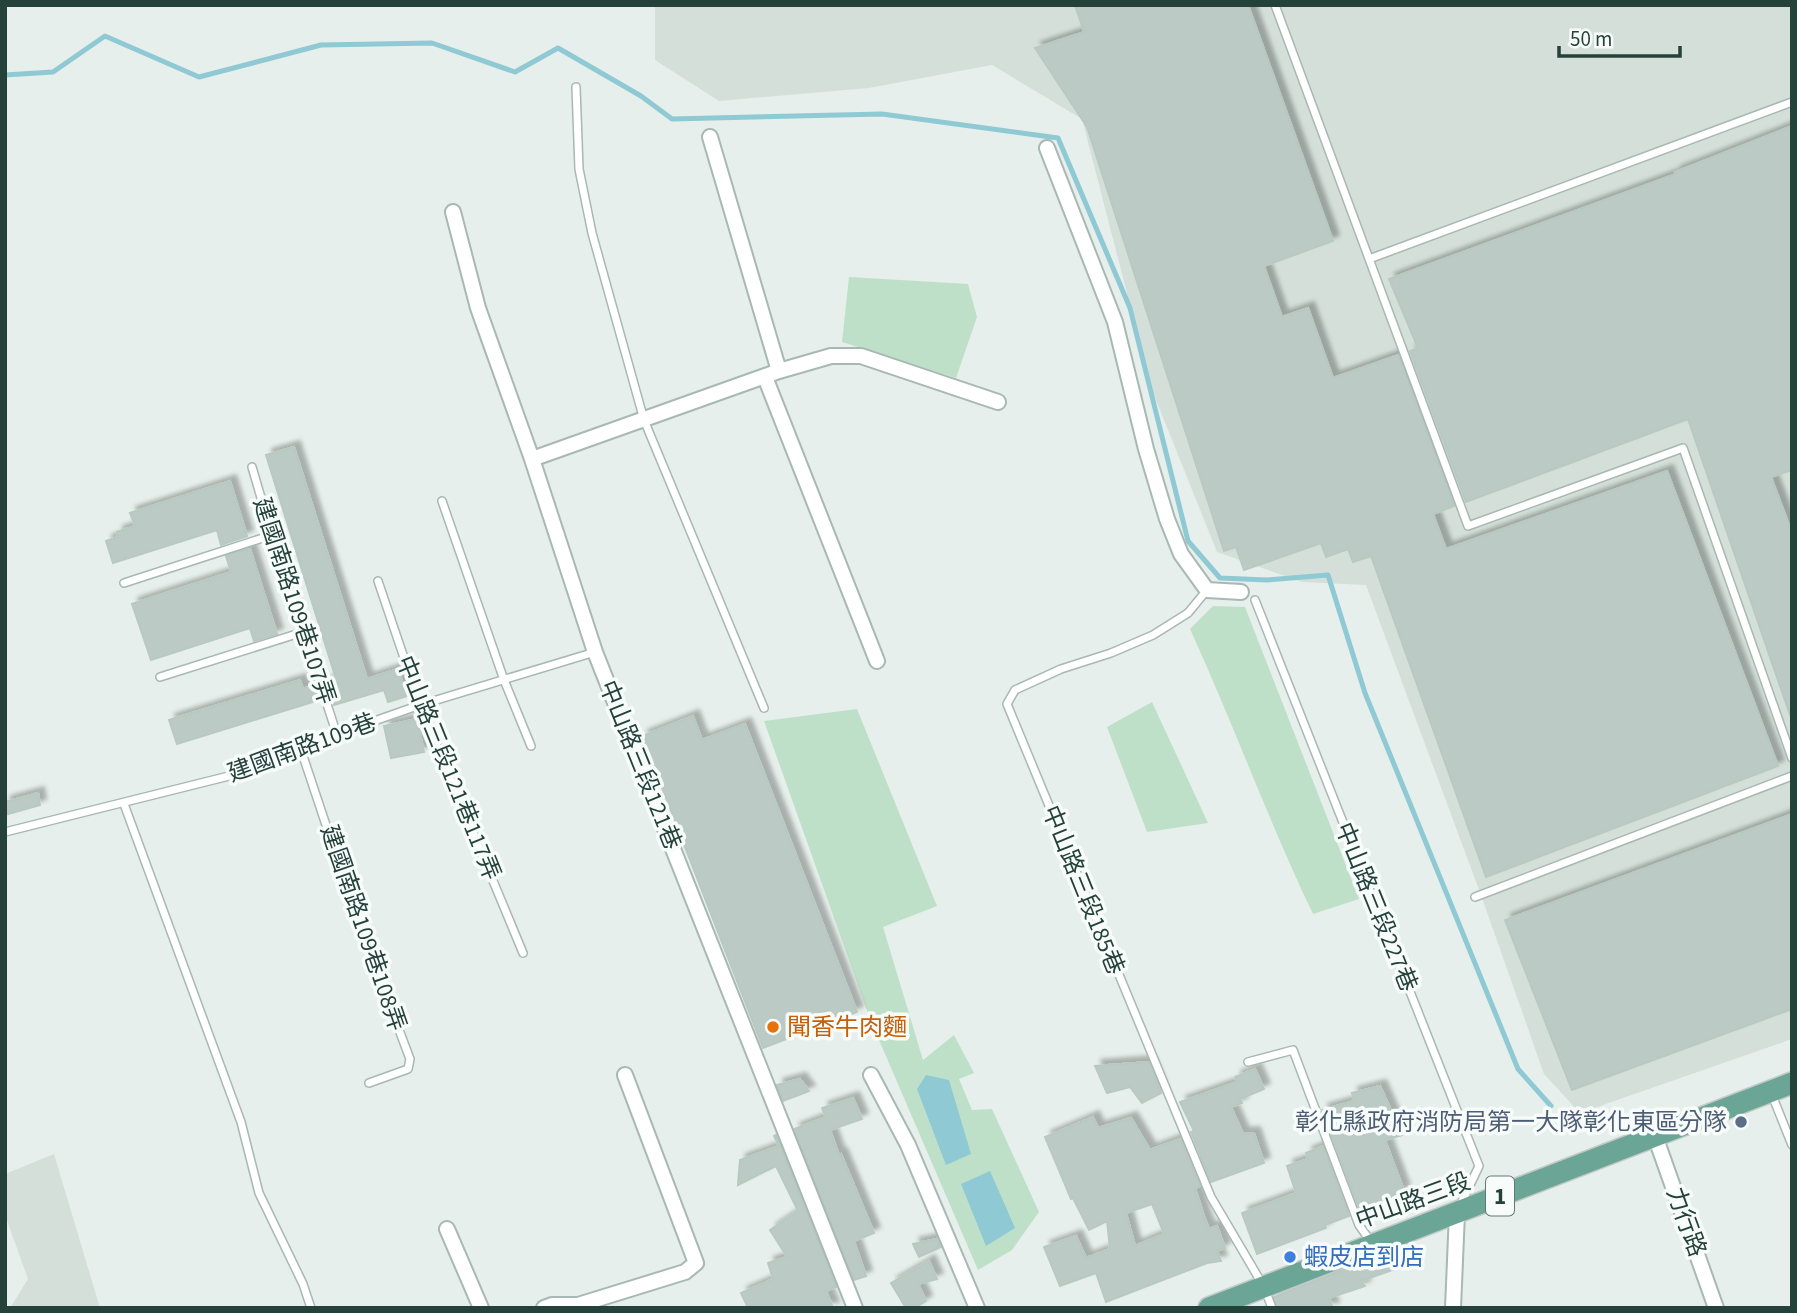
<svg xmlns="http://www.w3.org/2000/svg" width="1797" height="1313" font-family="'Source Sans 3','Noto Sans TC',sans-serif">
  <defs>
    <filter id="shadow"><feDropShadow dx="6" dy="-6" stdDeviation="2" flood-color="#0004"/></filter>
  </defs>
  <rect width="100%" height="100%" fill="#e6efeb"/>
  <path fill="#d4dfda" d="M655,5h1137v1034l-212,74 -36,-39 -62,-176 -116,-313 -64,-3 -85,-30 -65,-162 -70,-271 -90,-54 -123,23 -150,13 -64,-41z
    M54,1154l46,154h-90l18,-29 -23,-64v-41z"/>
  <path fill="#bfe0c8" d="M849,277l119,7 9,33 -21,61 -114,-36z
    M1213,606l32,1 114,292 -46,15c-45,-94 -80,-191 -123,-285z
    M1152,702l56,121 -61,9 -40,-105z
    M857,709l80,197 -54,21 40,133 31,-25 20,38 -15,6 13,31 20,-1 47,103 -27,38 -34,20 -108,-251 -106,-298z"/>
  <path fill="#8ec9d4" d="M926,1075l23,5 22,74 -25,11 -29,-76z
    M990,1171l25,57 -29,18 -25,-62z"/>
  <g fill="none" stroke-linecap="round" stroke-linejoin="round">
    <path stroke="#8ec9d4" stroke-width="5" d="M5,75l48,-3 52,-36 94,41 122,-32 111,-2 83,29 43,-24 83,48 31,23 210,-5 176,24 72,170 58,233 32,37 47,2 61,-5 37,118 153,376 33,37"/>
  </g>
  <path fill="#bbcac4" stroke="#b8c9c2" stroke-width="2" fill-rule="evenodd" filter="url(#shadow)" d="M1075,5h173l85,236 -69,25 18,51 26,-9 25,70 65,-23 56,151 -21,8 13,35 221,-78 111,295 -292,111 -115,-321 -18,6 -5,-13 -22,8 -5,-14 -77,27 -8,-23 -12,4 -137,-424 -52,-79 49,-16z
    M1792,126v344l-21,7 21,56v182h-2l-102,-296 -222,83 -56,-151 8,-3 -29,-69 287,-105 -1,-2z
    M294,447l73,232 31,-10 9,27 -19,6 -4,-12 -50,15 -8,-23 10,-3 -70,-224z
    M230,481l17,55 -26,9 -4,-15 -104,33 -7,-22 12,-4 -1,-5 18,-6 -5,-13z
    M250,549l27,85 -23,7 -4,-13 -99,32 -19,-56 99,-32 -5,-16z
    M300,680l3,9 11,-4 5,15 -142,44 -8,-24z
    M693,716l9,24 43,-16 112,288 -94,36 -121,-312z
    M417,719l7,33 -33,6 -7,-32z
    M38,793l2,12 -35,10v-13z
    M1792,814v195l-220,81 -67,-170z
    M1149,1062l12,31 -19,10 -12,-16 -23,6 -12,-27z
    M1255,1069l9,20 -24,10 2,4 -11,4 12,27 11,-1 10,30 -53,19 -20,-50 3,-1 -14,-29 57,-20 -2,-5z
    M800,1079l9,12 -26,10 -6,-16z
    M1380,1086l22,49 -17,5 19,51 -20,10 -25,7 -37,-98 32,-9 -2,-8z
    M853,1098l9,21 -32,11 9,25 2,-1 33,79 -20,8 12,35 -12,4 -60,-151 32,-12 -4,-9z
    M1093,1117l5,11 33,-10 19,32 30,-11 20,47 -5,2 9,28 5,13 8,-3 8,22 -8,3 4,10 -14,2 -101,39 -10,-29 -36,13 -16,-39 32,-11 10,22 24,-9 -3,-28 -18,9 -16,-32 -2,1 -26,-62zM1152,1204l12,30 -29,12 -9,-33z
    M776,1135l60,152 -10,4 7,17h-85l-7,-15 32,-14 -5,-16 19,-6 -17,-27 28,-19 -22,-45 -38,19 2,-25 39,-14 -5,-10z
    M1323,1146l26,70 -24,9 1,3 -69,26 -15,-41 54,-20 -9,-27 21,-7 -2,-6z
    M937,1239l4,8 -22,10 -6,-13z
    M1393,1251l5,17 -37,13 4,5 -36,12 4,10h-55l-4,-11z
    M929,1261l8,18 -19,5 8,17 -12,7h-8l-15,-25z"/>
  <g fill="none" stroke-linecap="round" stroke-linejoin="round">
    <g stroke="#a8b8b2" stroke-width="10">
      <path id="service" d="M1275,5l193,521 215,-78 109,310
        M576,87l3,82 13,64 52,187 120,288
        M1369,259l423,-157
        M252,467l20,68 65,200
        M442,501l62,179 27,66
        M378,581l42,124 103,248
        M124,583l148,-48
        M1207,590l-19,23 -35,22 -42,18 -50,16 -46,21 -8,14 204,493 53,90 8,21
        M1255,600l224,566 -19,40
        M160,677l143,-45
        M300,747l57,171 53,141 -2,10 -39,14
        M124,804l117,318 18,71 44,91 8,24
        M5,832l232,-58 63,-27 120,-42 175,-53
        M1475,897l317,-121
        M1248,1062l45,-12 66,175 12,17
        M1772,1095l20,50"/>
    </g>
    <g stroke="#a8b8b2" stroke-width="18">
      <path id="minor" d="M710,137l69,234
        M1047,148l68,174 31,127 21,70 14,35 26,36 34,2
        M453,212l25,96 54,151 63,193 260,656
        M765,377l112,284
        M532,459l247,-88 52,-15h30l137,46
        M871,1075l37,70 69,163
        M1655,1136l61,172
        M447,1229l34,79
        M544,1308l8,-3h26l107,-33 11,-9 -71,-188
        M1453,1308l4,-95"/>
    </g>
    <g stroke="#c2cac8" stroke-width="24">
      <path id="primary" d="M1209,1308l583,-225"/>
    </g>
    <use href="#service" stroke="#fff" stroke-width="7"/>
    <use href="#minor" stroke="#fff" stroke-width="14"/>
    <use href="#primary" stroke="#6aa596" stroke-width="21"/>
  </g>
  <circle fill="#e8710a" stroke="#f7fbf9" stroke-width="2.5" cx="773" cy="1027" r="7"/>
  <circle fill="#5c6f8a" stroke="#f7fbf9" stroke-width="2.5" cx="1741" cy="1122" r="7"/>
  <circle fill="#3f7fe0" stroke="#f7fbf9" stroke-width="2.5" cx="1290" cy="1257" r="7"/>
  <g text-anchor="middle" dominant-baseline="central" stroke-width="7" stroke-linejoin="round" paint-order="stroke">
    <rect fill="#f7fbf9" stroke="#637a73" stroke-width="2" x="1486" y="1176.5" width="28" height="39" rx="5"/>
    <g font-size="23" font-weight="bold" fill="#24423a">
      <text x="1500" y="1196">1</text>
    </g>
    <g font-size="24" fill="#24423a" stroke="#f7fbf9">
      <text transform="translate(294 601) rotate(72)">建國南路109巷107弄</text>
      <text transform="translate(302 748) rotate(-20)">建國南路109巷</text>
      <text transform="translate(640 765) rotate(68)">中山路三段121巷</text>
      <text transform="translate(448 768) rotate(68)">中山路三段121巷117弄</text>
      <text transform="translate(1083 890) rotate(68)">中山路三段185巷</text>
      <text transform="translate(1376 907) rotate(68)">中山路三段227巷</text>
      <text transform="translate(363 928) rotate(71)">建國南路109巷108弄</text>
      <text transform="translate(1413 1201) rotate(-20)">中山路三段</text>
      <text transform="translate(1686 1222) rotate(70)">力行路</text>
    </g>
    <g font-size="24" fill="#c56008" stroke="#f7fbf9" text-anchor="start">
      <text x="787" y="1027">聞香牛肉麵</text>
    </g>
    <g font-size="24" fill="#4e5e75" stroke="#f7fbf9" text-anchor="end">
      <text x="1727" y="1122">彰化縣政府消防局第一大隊彰化東區分隊</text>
    </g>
    <g font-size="24" fill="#366cbe" stroke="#f7fbf9" text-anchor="start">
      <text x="1304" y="1257">蝦皮店到店</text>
    </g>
  </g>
  <rect width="1797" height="1313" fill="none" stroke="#24423a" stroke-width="14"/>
  <path d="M1559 46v10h121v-10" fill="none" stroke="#24423a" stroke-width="3.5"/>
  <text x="1570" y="46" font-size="21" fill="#24423a" stroke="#f7fbf9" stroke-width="5" paint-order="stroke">50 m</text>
</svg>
